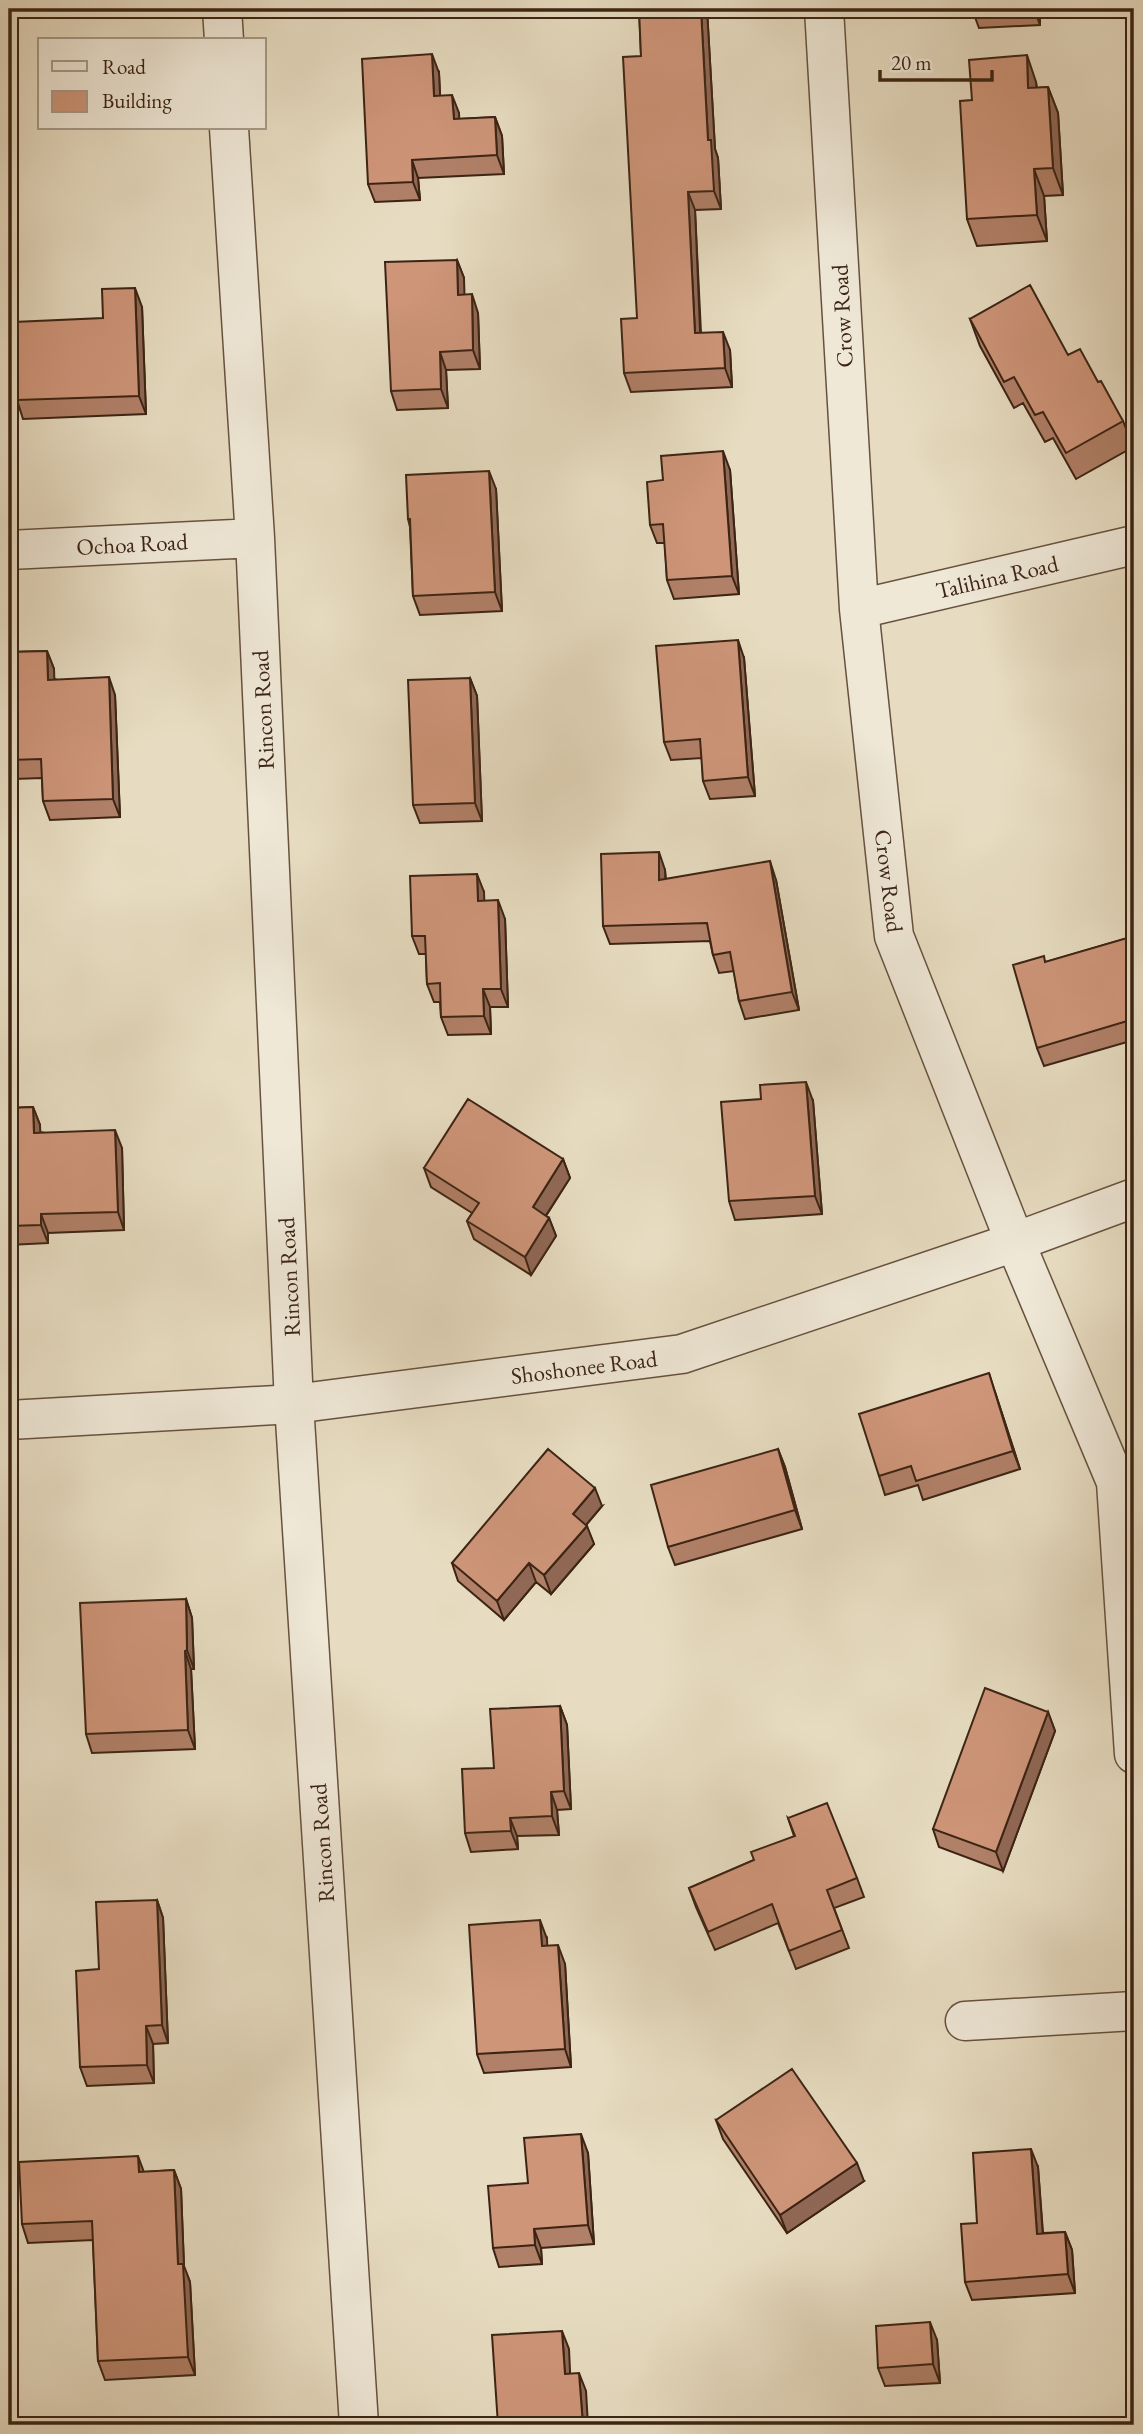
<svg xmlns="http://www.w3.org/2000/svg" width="1143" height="2434" font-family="'EB Garamond',serif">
  <rect width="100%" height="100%" fill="#e7dcc1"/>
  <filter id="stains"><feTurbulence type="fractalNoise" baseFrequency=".00286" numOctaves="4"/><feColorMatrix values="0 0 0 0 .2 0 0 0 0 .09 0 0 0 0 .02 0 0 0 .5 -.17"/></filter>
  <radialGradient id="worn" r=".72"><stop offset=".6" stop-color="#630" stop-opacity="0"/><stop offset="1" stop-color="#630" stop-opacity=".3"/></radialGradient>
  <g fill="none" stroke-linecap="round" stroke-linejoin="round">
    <g stroke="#67523f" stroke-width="41">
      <path id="minor" d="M222,9l2,31
        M824,9l35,600 35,327 121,306 101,240 18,272
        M229,128l26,410 39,866 65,1021
        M9,550l246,-12
        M859,609l275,-64
        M965,2021l169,-10"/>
    </g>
    <g stroke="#67523f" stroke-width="41">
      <path id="tertiary" d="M9,1420l285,-16 388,-50 333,-112 119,-44"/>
    </g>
    <use href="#minor" stroke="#efe8d7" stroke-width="38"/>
    <use href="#tertiary" stroke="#efe8d7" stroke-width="38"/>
  </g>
  <path fill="#b18068" stroke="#3c2414" stroke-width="2" d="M82,9h26l-26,1z
    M639,9h68l8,140 3,9 3,51 -26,1 6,123 29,17 2,37 -101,5 -7,-19 13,-55 4,-262z
    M972,9h68v16l-61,3z
    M439,73l1,22 19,18v6l36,-2 7,19 2,38 -86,4 2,22 -45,2 -7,-18z
    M1036,82l1,6 11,-1 10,26 5,82 -19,1 3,45 -70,5 -10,-27 5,-119z
    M457,260l7,18v17l14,18 2,56 -34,1 2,38 -51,2 -6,-19z
    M142,307l4,107 -123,5 -6,-19 86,-82z
    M970,319l98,36 30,27 25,39 10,26 -57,32 -23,-41 -8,4 -22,-39 -9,5 -34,-62z
    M730,470l9,124 -65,5 -7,-19 -2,-37h-8l-7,-18 13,-45z
    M496,489l6,122 -82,4 -7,-19 -3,-69 -2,-8z
    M47,651l7,18v10l61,16 5,122 -70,3 -7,-19 -1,-23 -28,1 -5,-15v-112z
    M744,658l11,138 -45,3 -7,-18 -1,-23 -31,2 -7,-18z
    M470,678l7,18 5,125 -62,2 -7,-18z
    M665,870l1,9 110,1 23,130 -54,9 -6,-18 -5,-30 -15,2 -6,-18 -3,-14 -100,3 -7,-18z
    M484,892v9l21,18 3,88h-18l1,27 -43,1 -7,-18 -1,-15h-6l-7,-18 -1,-30h-7l-7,-18z
    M1134,936v104l-90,26 -7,-18 9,-86z
    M813,1101l9,113 -87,6 -6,-19z
    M33,1107l7,18v7l82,16 2,82 -76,3v10l-39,2v-137z
    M563,1159l7,19 -24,38 3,2 7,18 -25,39 -57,-36 -7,-18 5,-8 -41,-26 -7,-19z
    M995,1392l25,77 -97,31 -5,-15 -33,10 -6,-19z
    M778,1449l7,18 17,62 -127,36 -7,-18z
    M602,1506l-16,19 8,19 -43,50 -15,-12 -32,38 -46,-39 -6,-18z
    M186,1599l6,19 2,51h-3l4,80 -103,4 -6,-19z
    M560,1706l7,19 4,84 -14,1 2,25 -42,1 1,13 -47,3 -6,-19 29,-65z
    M1048,1712l7,19 -52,140 -64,-24 -6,-18z
    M788,1818l69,60 7,19 -30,11 15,40 -53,21 -18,-46 -63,27 -19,-43 -7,-19 65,-28 40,-24z
    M157,1900l6,18 5,125 -15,1 1,39 -67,3 -7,-19 19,-98z
    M547,1939v7l18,18 6,103 -87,6 -7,-19z
    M716,2120l148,61 -77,52 -64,-94z
    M588,2153l6,91 -53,4 1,16 -43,3 -6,-19 35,-65z
    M1038,2167l5,66 22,-1 7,18 3,43 -103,7 -7,-18 12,-59z
    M174,2170l7,19 3,78 6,15 5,93 -90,5 -7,-19 -5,-121 -65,3 -6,-19 122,-52z
    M937,2340l3,43 -55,3 -7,-18z"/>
  <path fill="#906855" stroke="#3c2414" stroke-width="2" d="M701,9h6l8,140 3,9 3,51 -7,-18 -6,-51z
    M1034,9h6v16z
    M432,54l7,19 2,41 -7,-18z
    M1027,55l9,27 2,33 -10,-27z
    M1048,87l10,26 5,82 -10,-27z
    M452,95l7,18 1,25 -6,-19z
    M495,117l7,19 2,38 -7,-19z
    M412,160l6,18 2,22 -7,-18z
    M1034,169l10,27 3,45 -10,-26z
    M688,192l7,18 6,142 -6,-19z
    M457,260l7,18 1,35 -7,-18z
    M135,288l7,19 4,107 -7,-18z
    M472,294l6,19 2,56 -7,-19z
    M723,332l7,18 2,37 -7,-19z
    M440,352l6,18 2,38 -7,-19z
    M723,451l7,19 9,124 -7,-18z
    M489,471l7,18 6,122 -7,-19z
    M738,640l6,18 11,138 -7,-19z
    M47,651l7,18 1,29 -7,-18z
    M109,677l6,18 5,122 -7,-18z
    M470,678l7,18 5,125 -7,-18z
    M659,852l6,18 1,28 -7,-18z
    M770,861l6,19 23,130 -7,-18z
    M477,874l7,18 1,28 -7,-19z
    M498,900l7,19 3,88 -7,-18z
    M483,989l7,18 1,27 -7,-18z
    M806,1082l7,19 9,113 -7,-18z
    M33,1107l7,18 1,26 -7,-18z
    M115,1130l7,18 2,82 -6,-18z
    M563,1159l7,19 -31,48 -6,-19z
    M41,1214l7,19v10l-7,-18z
    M549,1218l7,18 -25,39 -6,-18z
    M989,1373l6,19 25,77 -7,-18z
    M778,1449l7,18 17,62 -7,-19z
    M595,1488l7,18 -22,26 -7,-18z
    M587,1526l7,18 -43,50 -7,-19z
    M529,1563l7,19 -32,38 -7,-19z
    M186,1599l6,19 2,51 -7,-19z
    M185,1651l6,18 4,80 -7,-19z
    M560,1706l7,19 4,84 -7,-18z
    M1048,1712l7,19 -52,140 -7,-19z
    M551,1792l6,18 2,25 -7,-19z
    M510,1818l7,18 1,13 -7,-18z
    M157,1900l6,18 5,125 -6,-18z
    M540,1920l7,19 1,26 -6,-19z
    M558,1945l7,19 6,103 -6,-18z
    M146,2026l7,18 1,39 -7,-18z
    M581,2134l7,19 6,91 -6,-19z
    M1031,2149l7,18 6,85 -7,-18z
    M138,2156l7,19 -6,-3z
    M857,2163l7,18 -77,52 -7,-18z
    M174,2170l7,19 3,77 6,16 5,93 -7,-18 -10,-93z
    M534,2229l7,19 1,16 -7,-19z
    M1065,2232l7,18 3,43 -7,-19z
    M930,2322l7,18 3,43 -7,-19z
    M562,2331l7,18 2,44 -6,-19z
    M579,2373l7,18 2,34h-5z"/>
  <path fill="#ce9579" stroke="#3c2414" stroke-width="2" d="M639,9h62l7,131h3l3,51 -26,1 7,141 28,-1 2,36 -101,5 -3,-54 16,-1 -14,-261 18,-1z
    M432,54l2,42 18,-1 2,24 41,-2 2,38 -85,5 1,22 -45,2 -6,-125z
    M1027,55l1,33 20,-1 5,81 -19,1 3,46 -70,4 -7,-118 12,-1 -3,-40z
    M457,260l1,35 14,-1 1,56 -33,2 1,37 -50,2 -6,-129z
    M1030,285l38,70 12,-6 18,33 3,-1 22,40 -57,32 -23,-41 -8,3 -21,-38 -10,5 -34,-63z
    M135,288l4,108 -122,4 -3,-78 89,-4 -1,-29z
    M723,451l9,125 -65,4 -4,-56 -13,1 -3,-43 16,-2 -2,-24z
    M489,471l6,121 -82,4 -3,-77h-2l-2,-44z
    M738,640l10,137 -45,4 -3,-42 -36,3 -8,-96z
    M47,651l1,29 61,-3 4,122 -70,2 -2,-42 -32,1v-108z
    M470,678l5,125 -62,2 -5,-125z
    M659,852v28l111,-19 22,131 -53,9 -9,-49 -17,3 -6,-32 -104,3 -2,-72z
    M477,874l1,27 20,-1 3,89h-18l1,27 -43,1 -1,-34 -13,1 -2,-48h-13l-2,-60z
    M1134,936v83l-97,29 -24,-83 31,-9 1,6z
    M806,1082l9,114 -86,5 -8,-99 40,-3 -1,-14z
    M468,1099l95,60 -30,48 16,11 -24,39 -58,-36 12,-18 -55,-35z
    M33,1107l1,26 81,-3 3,82 -77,2v11l-32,1v-118z
    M989,1373l24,78 -97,30 -5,-15 -32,10 -20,-62z
    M548,1449l47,39 -22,26 14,12 -43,49 -15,-12 -32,38 -45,-38z
    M778,1449l17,61 -127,37 -17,-62z
    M186,1599l1,51 -2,1 3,79 -102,4 -6,-131z
    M985,1688l63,24 -52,140 -63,-23z
    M560,1706l4,85 -13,1 1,24 -42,2 1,13 -46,2 -3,-64 32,-1 -4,-59z
    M827,1803l30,75 -30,12 15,40 -53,21 -17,-47 -64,28 -19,-44 65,-28 -3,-8 44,-16 -7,-18z
    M157,1900l5,125 -16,1 1,39 -67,2 -4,-96 23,-2 -3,-67z
    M540,1920l2,26 16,-1 7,104 -88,5 -8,-129z
    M792,2069l65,94 -77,52 -64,-95z
    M581,2134l7,91 -54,4 1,16 -42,3 -5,-62 40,-3 -4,-45z
    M1031,2149l6,85 28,-2 3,42 -103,8 -4,-58 16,-1 -4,-70z
    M138,2156l1,16 35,-2 4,94h5l5,93 -90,4 -6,-140 -70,3 -3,-62z
    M930,2322l3,42 -55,4 -2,-42z
    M562,2331l3,43 14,-1 4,52h-85l-6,-90z
    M179,2422v3h-55z"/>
  <g text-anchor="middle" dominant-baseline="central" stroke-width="5" stroke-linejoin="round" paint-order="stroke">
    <g font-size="23" fill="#3c2414" stroke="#efe8d7">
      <text transform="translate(842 316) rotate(-93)">Crow Road</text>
      <text transform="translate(132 544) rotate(-3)">Ochoa Road</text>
      <text transform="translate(997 577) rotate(-13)">Talihina Road</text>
      <text transform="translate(263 710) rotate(-93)">Rincon Road</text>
      <text transform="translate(889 881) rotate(83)">Crow Road</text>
      <text transform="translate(289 1277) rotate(-93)">Rincon Road</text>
      <text transform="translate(584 1367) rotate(-7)">Shoshonee Road</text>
      <text transform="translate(322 1843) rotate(-94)">Rincon Road</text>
    </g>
  </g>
  <rect width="1143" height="2434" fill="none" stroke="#e7dcc1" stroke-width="35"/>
  <rect x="10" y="10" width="1122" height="2413" fill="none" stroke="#3c2414" stroke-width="3.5"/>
  <rect x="18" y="18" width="1108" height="2399" fill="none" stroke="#3c2414" stroke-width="2"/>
  <rect x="38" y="38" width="228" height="91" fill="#efe8d7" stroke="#a79a89" stroke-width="2"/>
  <rect x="52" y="61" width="35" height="10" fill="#efe8d7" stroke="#a79a89" stroke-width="2"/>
  <text x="102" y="74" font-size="21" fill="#3c2414">Road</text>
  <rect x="52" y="91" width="35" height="21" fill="#ce9579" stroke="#a79a89" stroke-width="2"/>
  <text x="102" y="108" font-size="21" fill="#3c2414">Building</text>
  <path d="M880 70v10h112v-10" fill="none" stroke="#3c2414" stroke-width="3.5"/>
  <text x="891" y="70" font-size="21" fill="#3c2414" stroke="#efe8d7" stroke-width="5" paint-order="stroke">20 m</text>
  <rect width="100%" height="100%" filter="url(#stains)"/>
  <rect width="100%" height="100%" fill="url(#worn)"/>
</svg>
